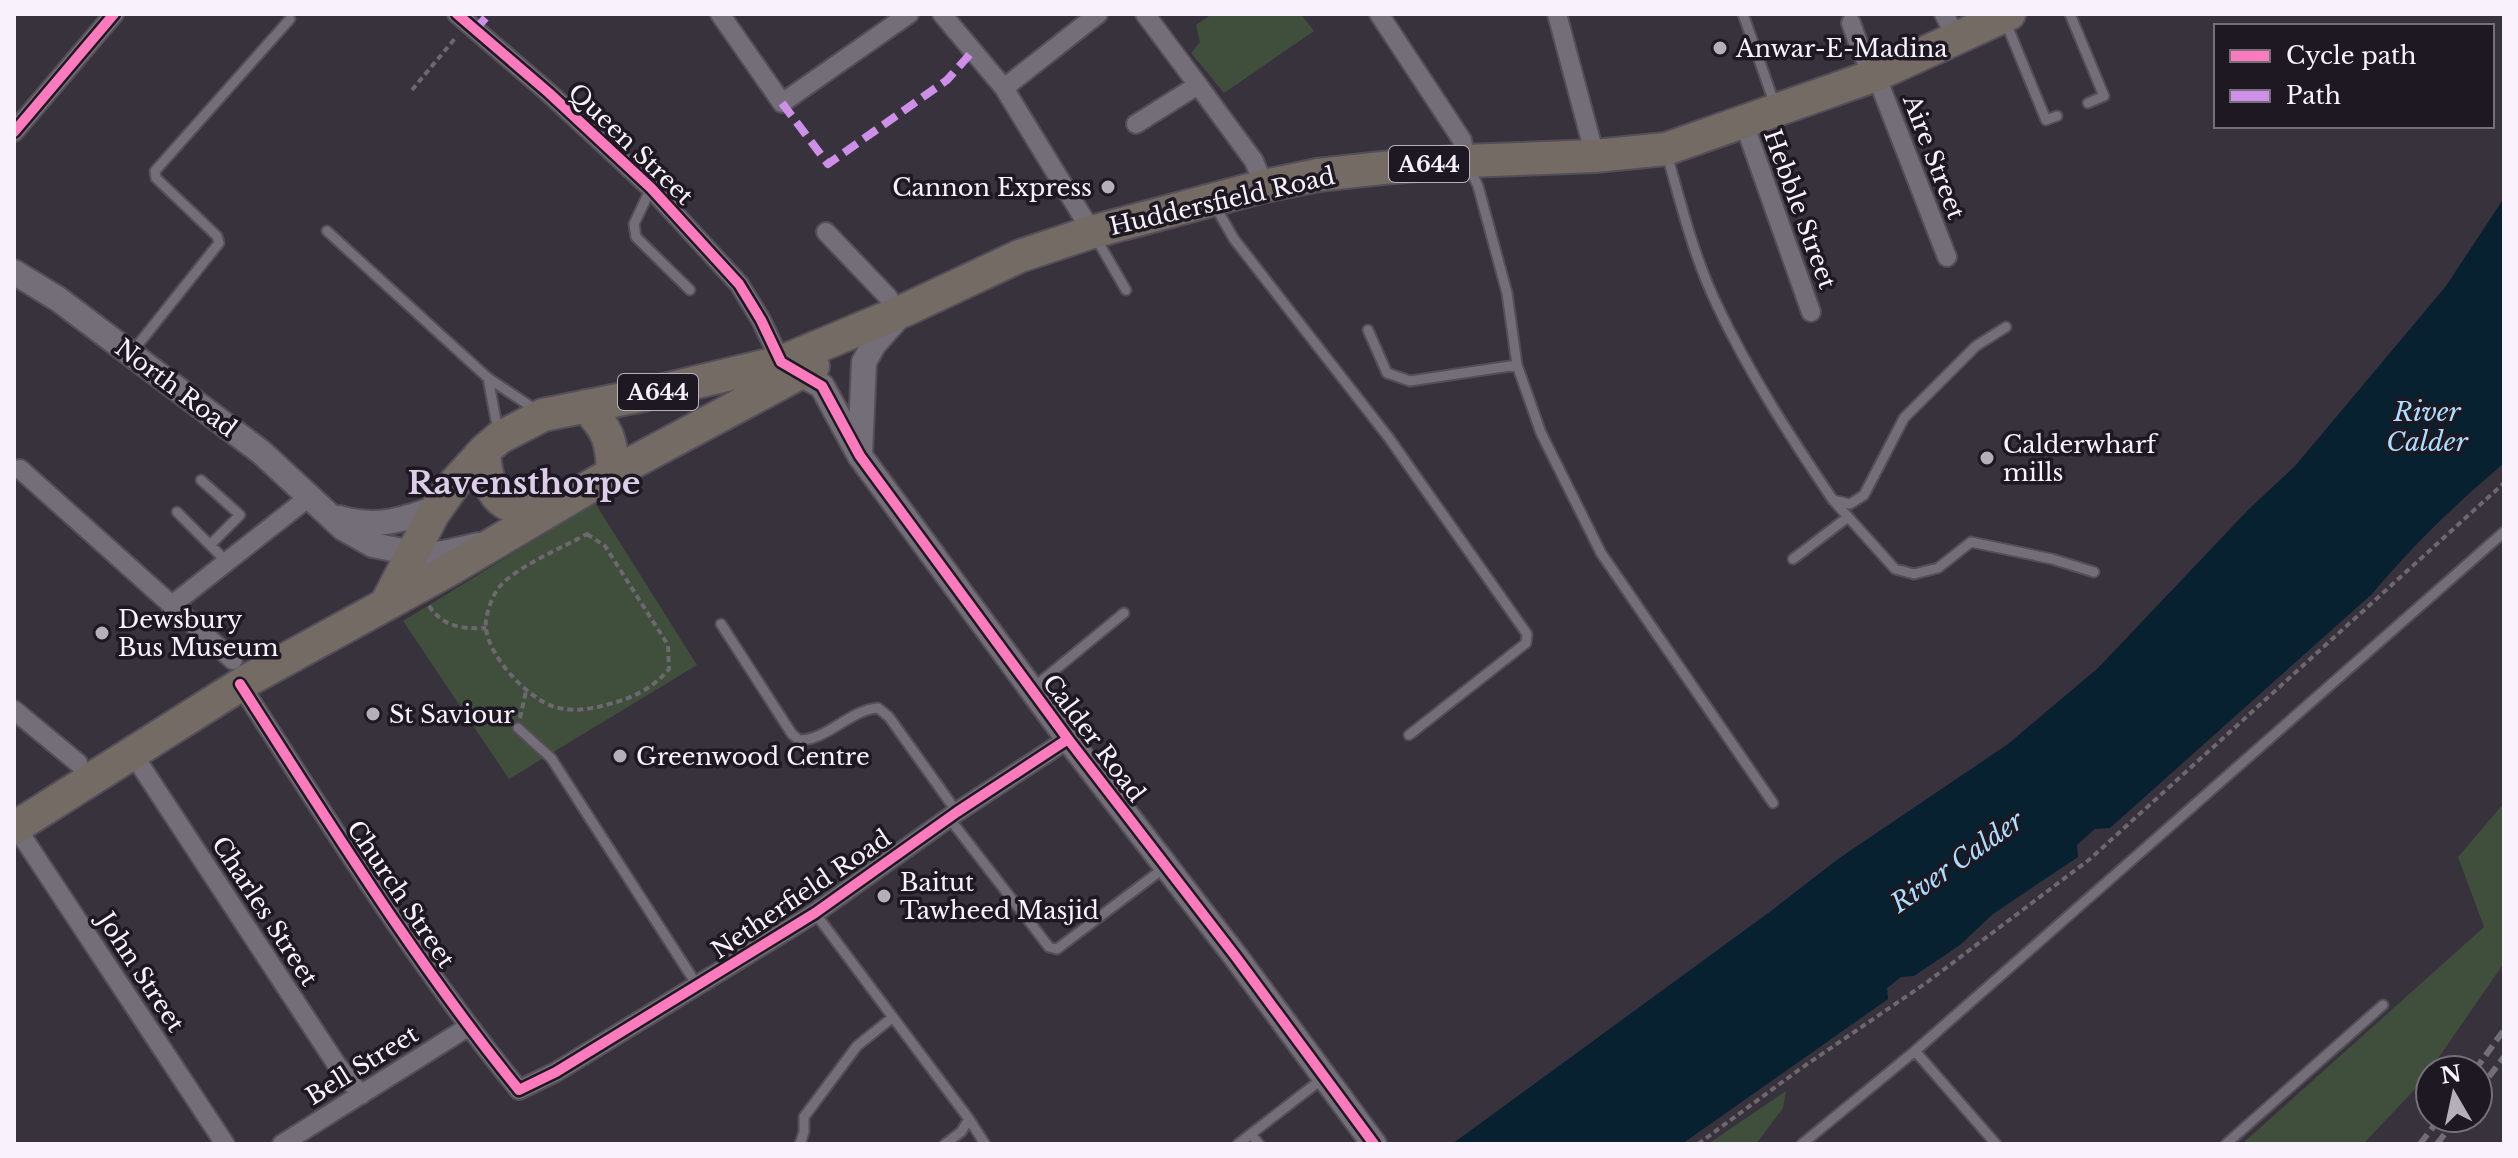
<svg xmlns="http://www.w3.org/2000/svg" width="2518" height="1158" font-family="'Libre Baskerville',serif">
  <rect width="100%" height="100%" fill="#38323d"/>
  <path fill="#3f4f3b" d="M1212,14h89l13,17 -90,62 -33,-40 9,-11 -4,-17z
    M595,503l102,162 -188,114 -106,-158z
    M2504,803v160l-83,120 -58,61h-121l242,-217 -26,-70z
    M1786,1091l-3,17 -27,36h-48z"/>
  <path fill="#072130" d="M2504,198v265c-48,41 -91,82 -132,131l-262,234 -15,1 -18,16 1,12 -85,57 -33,31 -46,31 -13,1 -14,11 1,11 -206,145h-230l319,-233 67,-52 170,-115 90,-76 150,-158 47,-44 151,-180z"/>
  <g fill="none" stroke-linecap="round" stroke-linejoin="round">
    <g stroke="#534e57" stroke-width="13">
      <path id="lane" d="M1743,14l32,91
        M2070,14l34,82 -16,7
        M2006,23l40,97 11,-4
        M1667,154c14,51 27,103 50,151 32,68 74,133 116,195l17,4 14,-9 40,-77 72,-72 30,-19
        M1469,167l9,19 29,107 10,72 24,68 60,120 172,250
        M651,188l-17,36 2,13 54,53
        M1215,206l19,33 155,199 138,196 -1,9 -117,92
        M327,231l161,147 48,32
        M1096,238l30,52
        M1368,330l19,43 23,8 107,-16
        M133,351l86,-108 -2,-7 -61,-58 -1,-7 135,-152
        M488,378l10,53
        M201,480l39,35 -30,30
        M1833,500l62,69 19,5 24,-6 33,-26 81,17 42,13
        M177,512l50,50
        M1793,559l55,-42
        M721,624l71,110 7,6c29,0 50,-30 79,-32l11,9 68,95
        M1034,687l90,-74
        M518,728l33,30 146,227
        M949,818l100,129 8,2 107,-81
        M815,913l154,206 -8,13 -16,12
        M1915,1051l81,93
        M969,1119l16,25
        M1251,1134l8,10
        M800,1144l4,-12v-15l53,-71 36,-29
        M1238,1144l84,-65
        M1802,1144l113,-93 589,-519
        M2226,1144l157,-139"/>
    </g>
    <g stroke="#534e57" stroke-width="22">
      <path id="street" d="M457,14l92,79 102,95 88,96 22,36 20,42
        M720,14l62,89 127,-89
        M942,14l62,74 88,144
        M1379,14l83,126 3,21
        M1557,14l38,142
        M1944,14l13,25
        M1851,23l11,31 14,21 71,182
        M1198,85l56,76 10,25
        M1004,88l94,-74
        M1744,123l67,189
        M1136,124l62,-39 -53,-71
        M14,132l100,-118
        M826,232l62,65 10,16
        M20,469l213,191
        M172,605l137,-108
        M240,684c89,138 175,278 279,406l37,-18 259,-159 142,-101 111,-73
        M14,710l64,53
        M131,751l206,314 24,30
        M16,827l209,317
        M282,1144l186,-117"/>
    </g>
    <g stroke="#534e57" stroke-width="28">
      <path id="secondary" d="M14,272l44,27 203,153 82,76 30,17 49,10 22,-2 35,-8
        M788,367l34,19 38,70 208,283 168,218 138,187
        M860,453l4,-91 10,-18 26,-29
        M339,518c38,11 62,2 98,-10"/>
    </g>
    <g stroke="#534e57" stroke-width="36">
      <path id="highway" d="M586,406c22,24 26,34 27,67
        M484,451c1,22 6,50 32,56 10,3 22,2 32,2
        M387,602l46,-88 21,-30 30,-33 15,-13 44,-23 100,-20 138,-33 124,-52 115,-54 72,-24 172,-46 54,-11 64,-7 83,-7 130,-5 71,-7 210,-74 133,-61
        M14,828l234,-148 199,-109 166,-98 200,-107"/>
    </g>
    <path stroke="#6d6870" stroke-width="4" stroke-dasharray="6 4" stroke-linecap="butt" d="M412,90l45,-54
      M587,534l18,12 63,99 1,24c-15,18 -34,28 -56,34 -21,6 -40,10 -61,3 -26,-10 -62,-48 -66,-77 -2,-12 7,-37 16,-45 20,-20 60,-36 85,-50z
      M429,606c15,21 32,23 57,22
      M520,718l6,-27
      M1698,1144l102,-75 126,-86 164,-124 414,-376"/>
    <use href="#lane" stroke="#736e77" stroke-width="9"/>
    <use href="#street" stroke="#736e77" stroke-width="18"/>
    <use href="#secondary" stroke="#736e77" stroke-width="24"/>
    <use href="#highway" stroke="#746b65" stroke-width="32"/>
    <path stroke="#726e76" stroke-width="6" stroke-dasharray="12 6" stroke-linecap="butt" d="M2475,1070l29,-40
      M2478,1091l26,-34
      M2420,1144l20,-26
      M2437,1144l20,-26"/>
    <path stroke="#ce8fe9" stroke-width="8" stroke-dasharray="16 8" stroke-linecap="butt" d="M475,30l14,-16
      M782,103l46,61 119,-84 25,-28"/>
    <g stroke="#1e1822" stroke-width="15">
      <path id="cycleway" d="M457,14l92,79 102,95 88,96 22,36 20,42 41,24 38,70 208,283 168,218 138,187
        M14,132l100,-118
        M240,684c89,138 175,278 279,406l37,-18 259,-159 142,-101 111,-73"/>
    </g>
    <use href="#cycleway" stroke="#fd7abc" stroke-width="10"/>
  </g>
  <g fill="#b5afba" stroke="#1e1822" stroke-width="3">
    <circle cx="1720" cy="48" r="8"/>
    <circle cx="1108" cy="187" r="8"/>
    <circle cx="1987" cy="458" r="8"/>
    <circle cx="102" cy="633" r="8"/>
    <circle cx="373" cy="714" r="8"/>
    <circle cx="620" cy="756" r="8"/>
    <circle cx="884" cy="896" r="8"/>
  </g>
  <g text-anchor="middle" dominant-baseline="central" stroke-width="7" stroke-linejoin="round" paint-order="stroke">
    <g fill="#1e1822" stroke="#b7b1bb" stroke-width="2">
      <rect x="1389" y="146" width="80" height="36" rx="6"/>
      <rect x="618" y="374" width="80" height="36" rx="6"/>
    </g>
    <g font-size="22" font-weight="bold" fill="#f9f2fd">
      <text x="1429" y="164">A644</text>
      <text x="658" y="392">A644</text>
    </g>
    <g font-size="24" fill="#f9f2fd" stroke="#1e1822" text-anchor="start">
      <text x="1736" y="48">Anwar-E-Madina</text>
      <text x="1092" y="187" text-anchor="end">Cannon Express</text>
      <text x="2003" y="444">Calderwharf<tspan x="2003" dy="28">mills</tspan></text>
      <text x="118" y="619">Dewsbury<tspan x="118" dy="28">Bus Museum</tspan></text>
      <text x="389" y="714">St Saviour</text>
      <text x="636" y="756">Greenwood Centre</text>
      <text x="900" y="882">Baitut<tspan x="900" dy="28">Tawheed Masjid</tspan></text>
    </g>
    <g font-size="24" fill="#f9f2fd" stroke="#1e1822">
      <text transform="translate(631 144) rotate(44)">Queen Street</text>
      <text transform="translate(1934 157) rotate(69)">Aire Street</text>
      <text transform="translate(1222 201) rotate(-13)">Huddersfield Road</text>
      <text transform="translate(1800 209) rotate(70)">Hebble Street</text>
      <text transform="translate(176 388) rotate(37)">North Road</text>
      <text transform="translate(1094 738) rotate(53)">Calder Road</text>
      <text transform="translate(401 894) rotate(56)">Church Street</text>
      <text transform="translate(801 894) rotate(-34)">Netherfield Road</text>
      <text transform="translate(265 911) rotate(57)">Charles Street</text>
      <text transform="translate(141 972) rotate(57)">John Street</text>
      <text transform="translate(362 1065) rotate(-32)">Bell Street</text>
    </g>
    <g font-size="26" font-style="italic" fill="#aadeff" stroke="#1e1822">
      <text x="2427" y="412">River<tspan x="2427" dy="30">Calder</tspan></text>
      <text transform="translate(1957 862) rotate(-35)">River Calder</text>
    </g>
    <g font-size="32" font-weight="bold" fill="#dccde8" stroke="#1e1822">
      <text x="524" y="483">Ravensthorpe</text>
    </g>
  </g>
  <rect width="2518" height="1158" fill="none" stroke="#f9f2fd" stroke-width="32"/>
  <rect x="2214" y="24" width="280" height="104" fill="#1e1822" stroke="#766f7a" stroke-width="2"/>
  <rect x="2230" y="50" width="40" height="12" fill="#fd7abc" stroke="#766f7a" stroke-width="2"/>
  <text x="2286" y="64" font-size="24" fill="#f9f2fd">Cycle path</text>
  <rect x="2230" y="90" width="40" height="12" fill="#ce8fe9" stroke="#766f7a" stroke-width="2"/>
  <text x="2286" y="104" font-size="24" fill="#f9f2fd">Path</text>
  <g transform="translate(2454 1094) rotate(351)"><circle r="38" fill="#1e1822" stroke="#766f7a" stroke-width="2"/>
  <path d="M0-6L14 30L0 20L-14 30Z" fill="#b5afba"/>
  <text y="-12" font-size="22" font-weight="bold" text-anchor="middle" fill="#f9f2fd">N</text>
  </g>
</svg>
